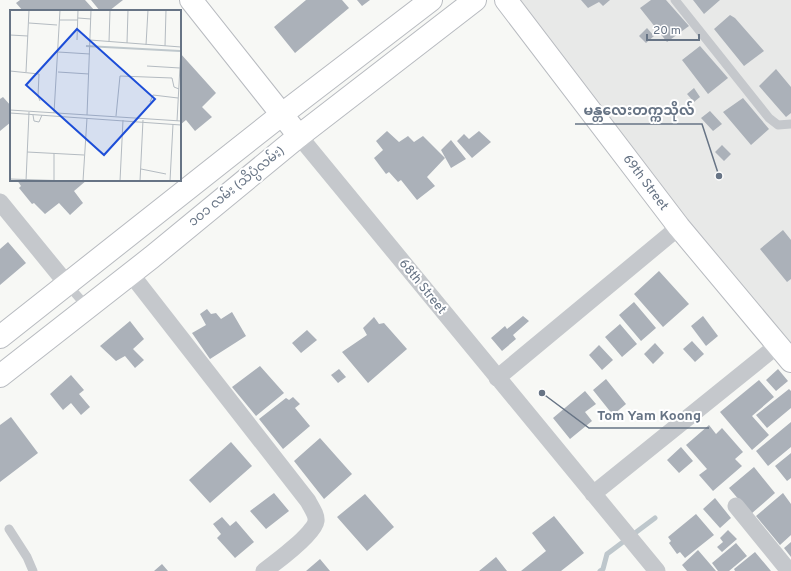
<svg xmlns="http://www.w3.org/2000/svg" width="791" height="571" font-family="Overpass,'Noto Sans Myanmar',sans-serif">
  <rect width="100%" height="100%" fill="#f7f8f5"/>
  <path fill="#e8e9e8" d="M502,0h289v351z"/>
  <g fill="none" stroke-linecap="round" stroke-linejoin="round">
    <path stroke="#bec7cc" stroke-width="5" d="M600,571l3,-2 4,-15 48,-36"/>
  </g>
  <path fill="#abb1b9" d="M20,0h65l10,11h-72l-7,-8z
    M91,0h32l-14,11h-9z
    M306,0h36l7,8 -54,45 -21,-26z
    M357,0h13l-8,6z
    M581,0h29l-7,6 -4,-4 -11,6z
    M651,0h15l23,26 -22,16 -27,-34z
    M693,0h27l-16,14z
    M730,15l5,3 29,33 -20,15 -30,-37z
    M647,28l7,8 -8,7 -7,-7z
    M700,46l28,32 -20,16 -26,-34z
    M180,53l36,40 -14,14 10,10 -17,14 -9,-11 -6,5z
    M776,69l15,18v26l-5,4 -27,-31z
    M694,88l6,9 -6,5 -7,-8z
    M3,97l8,9v16l-11,9v-32z
    M743,98l26,31 -18,16 -28,-33z
    M710,111l12,13 -9,7 -12,-13z
    M387,131l12,11 9,-6 6,6 9,-6 22,22 -18,19 8,9 -18,14 -16,-20 -3,2 -9,-10 -3,2 -12,-16 9,-8 -7,-9z
    M479,131l12,11 -19,16 -15,-17 7,-7 5,5z
    M451,140l15,19 -15,9 -10,-18z
    M722,145l9,9 -7,7 -9,-9z
    M17,180h70l-13,11 9,12 -13,12 -11,-12 -14,11 -11,-11 -2,1 -13,-16 2,-2z
    M783,230l8,10v39l-4,3 -27,-33z
    M8,242l18,21 -26,22v-36z
    M659,271l30,33 -26,23 -29,-33z
    M634,302l22,26 -15,13 -22,-26z
    M207,309l4,5 5,-1 5,6 11,-7 14,24 -36,23 -18,-26 14,-8 -6,-11z
    M523,316l6,5 -16,14 3,4 -14,12 -11,-13 14,-12 2,3z
    M703,316l15,20 -12,10 -15,-20z
    M374,317l5,7 5,-1 23,26 -39,34 -26,-31 25,-17 -4,-7z
    M130,321l14,18 -11,10 11,11 -9,8 -10,-12 -9,5 -16,-15z
    M620,324l17,20 -15,13 -17,-20z
    M307,330l10,10 -16,13 -9,-10z
    M692,341l12,13 -9,8 -12,-13z
    M655,343l9,10 -11,11 -9,-10z
    M599,345l14,15 -11,10 -13,-15z
    M260,366l24,27 -28,23 -24,-29z
    M339,369l7,8 -8,6 -7,-8z
    M778,369l10,12 -12,10 -10,-11z
    M71,375l13,15 -5,4 11,13 -9,8 -10,-12 -8,7 -13,-16z
    M606,379l20,25 -13,11 -20,-25z
    M759,380l15,17 -22,19 17,19 -17,15 -32,-38z
    M789,389l2,2v17l-24,20 -11,-13z
    M585,391l11,13 -11,8 7,9 -22,18 -17,-21z
    M293,397l7,7 -5,4 15,18 -27,23 -24,-30 27,-21 3,2z
    M11,417l27,36 -38,29v-57z
    M791,422v25l-23,19 -12,-15z
    M709,425l7,9 6,-6 21,24 -8,7 7,7 -29,25 -14,-16 8,-6 -21,-24z
    M320,438l32,36 -28,25 -30,-38z
    M231,442l21,24 -42,37 -21,-23z
    M681,447l12,14 -14,12 -12,-13z
    M791,453v25l-4,3 -12,-15z
    M754,467l21,26 -24,21 -22,-26z
    M274,493l15,18 -23,18 -16,-18z
    M783,493l8,11v31l-11,10 -24,-29z
    M365,494l29,33 -27,24 -30,-34z
    M715,498l16,20 -11,10 -17,-19z
    M696,514l18,21 -29,23 -5,-6 -3,2 -8,-11 2,-2 -3,-4z
    M554,516l30,37 -23,18h-40l25,-20 -14,-18z
    M222,517l8,9 6,-5 18,21 -19,16 -18,-20 4,-4 -8,-10z
    M728,530l9,9 -15,13 -5,-5 6,-5 -3,-4z
    M791,542v15l-7,-9z
    M736,543l11,13 -18,15h-11l-6,-8z
    M698,550l18,21h-29l-5,-6z
    M755,552l16,19h-36l-1,-2z
    M496,557l11,14h-28z
    M320,559l10,12h-24z
    M162,564l6,7h-14z"/>
  <g fill="none" stroke-linecap="round" stroke-linejoin="round">
    <g stroke="#b8bbc0" stroke-width="24">
      <path id="secondary" d="M191,0l108,136"/>
    </g>
    <g stroke="#b8bbc0" stroke-width="24">
      <path id="primary" d="M506,0l173,227 112,134
        M0,337l281,-222 150,-115
        M0,376l152,-119 147,-121 176,-136"/>
    </g>
    <path stroke="#c5c8cc" stroke-width="9" d="M675,0l94,118 9,7 13,-1
      M67,284l21,24
      M9,529l18,28 6,14"/>
    <path stroke="#c5c8cc" stroke-width="17" d="M299,136l358,435
      M0,202l67,82
      M131,274l177,227c3,6 9,14 8,20 -1,12 -41,42 -52,50
      M497,378l182,-151
      M593,494l185,-149
      M736,506l53,65"/>
    <use href="#secondary" stroke="#fff" stroke-width="22"/>
    <use href="#primary" stroke="#fff" stroke-width="22"/>
  </g>
  <g text-anchor="middle" dominant-baseline="central" stroke-width="4" stroke-linejoin="round" paint-order="stroke">
    <g font-size="13" fill="#677485" stroke="#fff">
      <text transform="translate(645 183) rotate(53)">69th Street</text>
      <text transform="translate(237 187) rotate(-39)">၁၀၁ လမ်း (သိပ္ပံလမ်း)</text>
      <text transform="translate(422 287) rotate(51)">68th Street</text>
    </g>
  </g>
  <g transform="translate(10 10)">
    <rect width="171" height="171" fill="#f7f8f5"/>
    <path fill="none" stroke="#bec7cc" stroke-width="2" d="M76,36l94,5"/>
    <path fill="none" stroke="#b4bbc1" stroke-width="1" d="M68,8l13,1M50,10h18M19,13l28,2M0,25l18,1M67,30l1,-30M80,30l91,7M99,32l1,-32M117,33l1,-33M136,35l2,-35M155,36l1,-36M48,42l32,2M137,56l33,2M0,61l29,3 -1,22 2,5M16,62l3,-62M48,62l31,2M140,92l3,-7 25,3M0,100l171,11M0,103l171,12M44,103l6,-103M23,105l1,6 5,1 3,-7M77,105l4,-105M106,106l4,-40 52,2 2,9 5,2M167,111l4,-73M17,142l57,3M44,143v28M131,159l25,5M0,169l60,2M16,171l3,-69M73,171l4,-63M110,171l3,-61M130,171l3,-61M160,171l3,-57"/>
    <path fill="#1d4ed8" fill-opacity="0.15" stroke="#1d4ed8" stroke-width="2" d="M67,19l78,70 -51,56 -78,-70z"/>
    <rect width="171" height="171" fill="none" stroke="#677485" stroke-width="2"/>
  </g>
  <path fill="none" stroke="#677485" stroke-width="1.5" d="M719 176L702 124H575M542 393L589 428H709"/>
  <g fill="#677485" stroke="#fff" stroke-width="1.5">
    <circle cx="719" cy="176" r="4"/>
    <circle cx="542" cy="393" r="4"/>
  </g>
  <g font-size="14" text-anchor="middle" font-weight="bold" fill="#677485" stroke="#fff" stroke-width="4" stroke-linejoin="round" paint-order="stroke">
    <text x="639" y="115">မန္တလေးတက္ကသိုလ်</text>
    <text x="649" y="420">Tom Yam Koong</text>
  </g>
  <path d="M647 34v6h52v-6" fill="none" stroke="#677485" stroke-width="2"/>
  <text x="653" y="34" font-size="12" fill="#677485" stroke="#ffffff" stroke-width="3" paint-order="stroke">20 m</text>
</svg>
